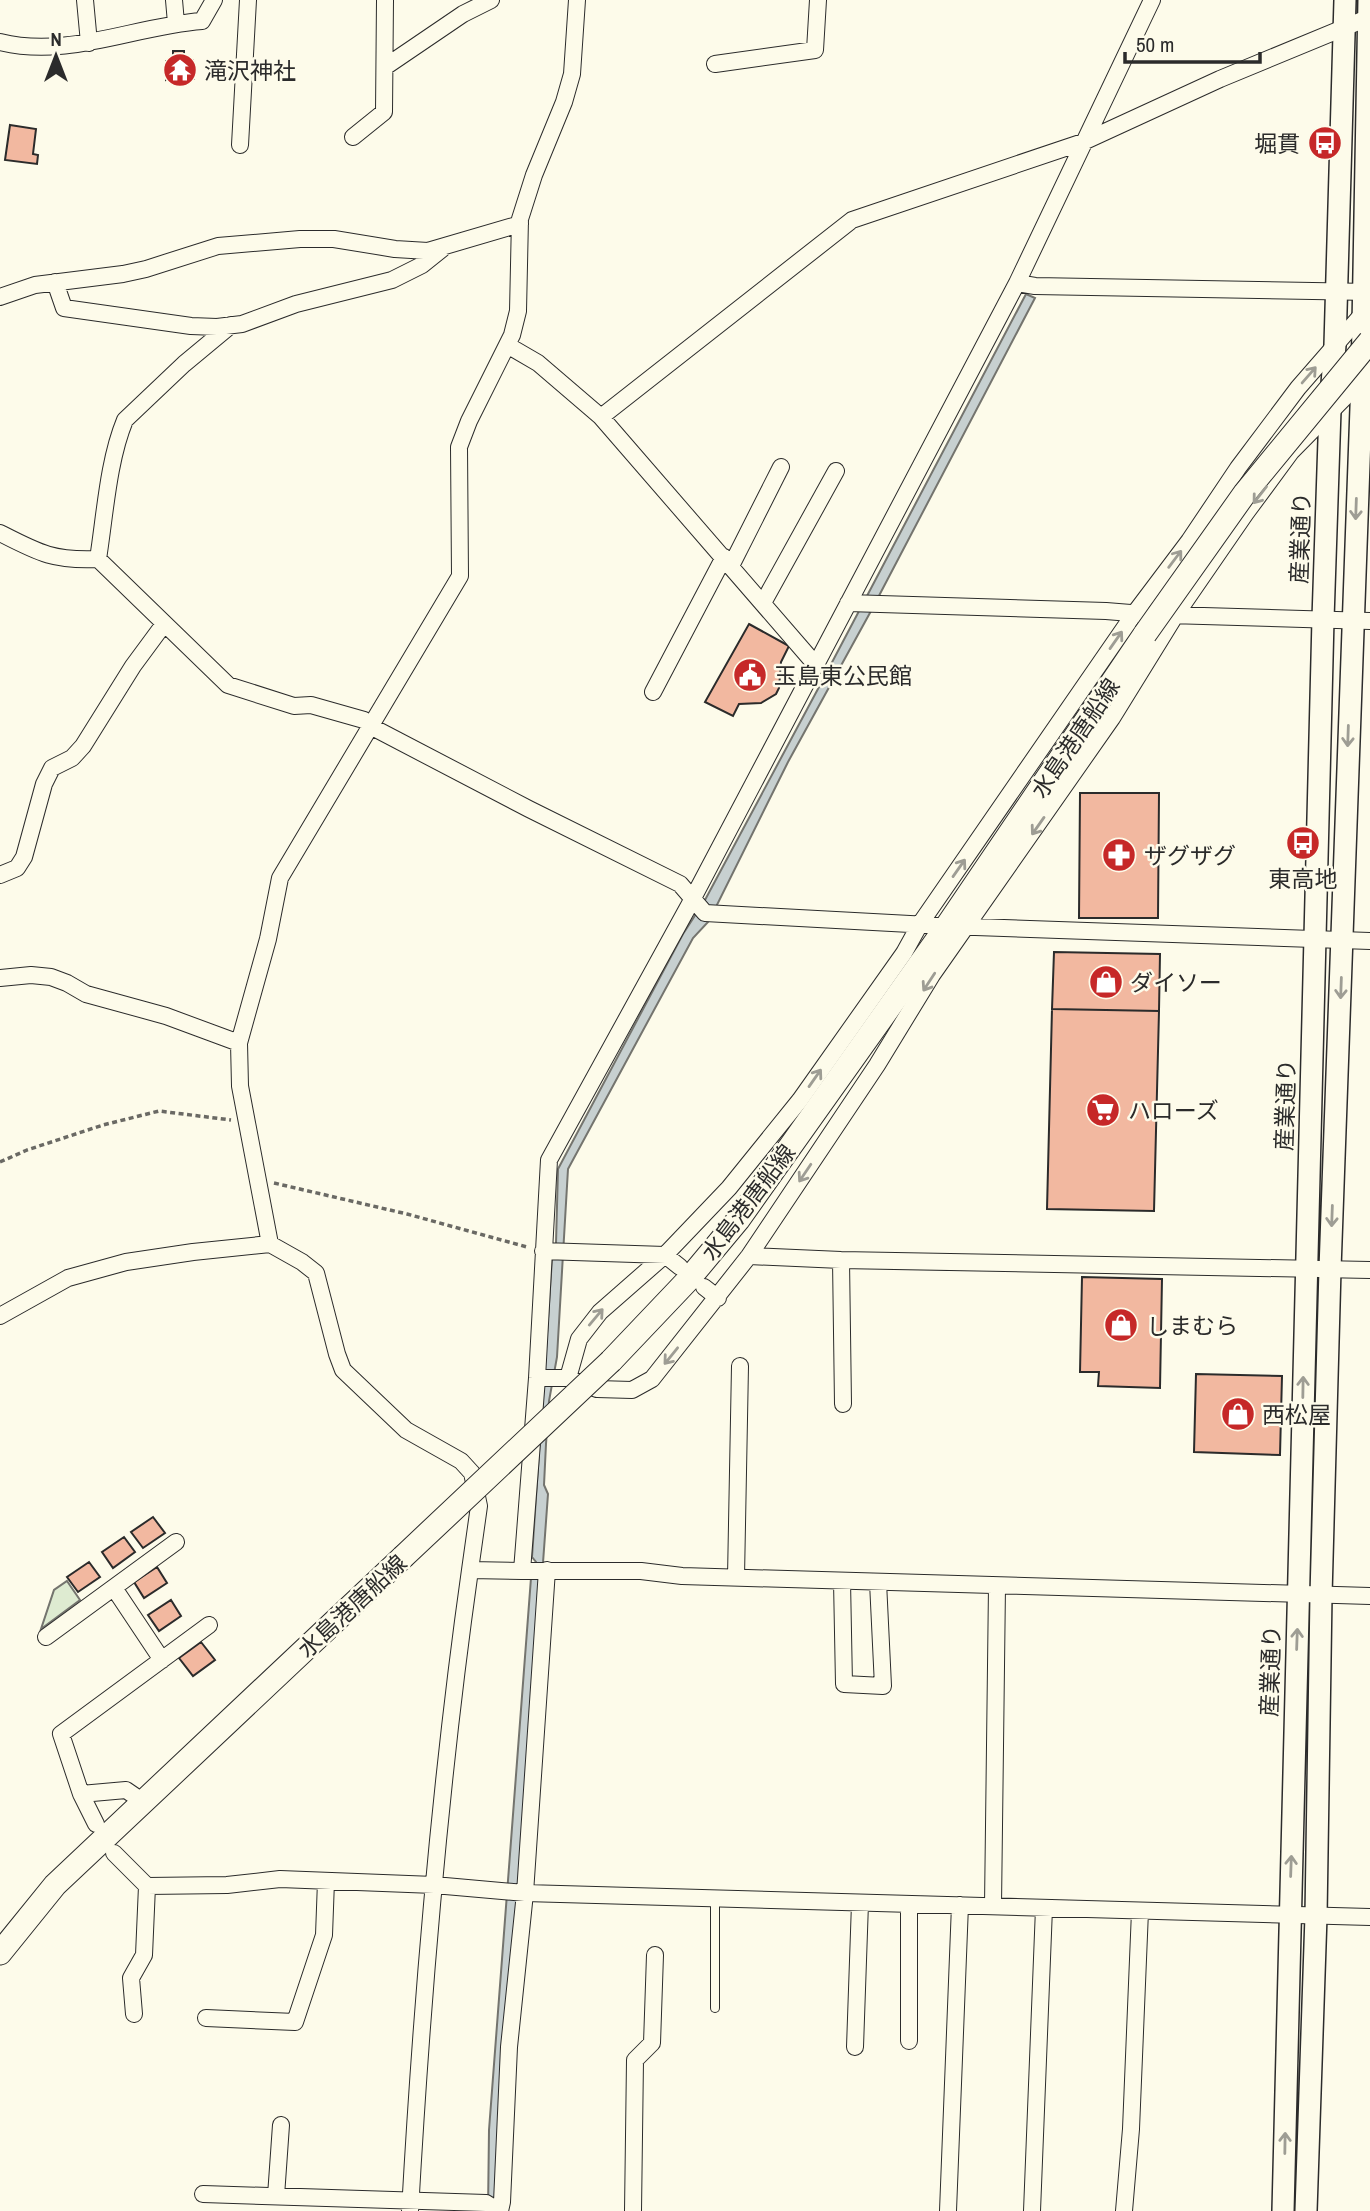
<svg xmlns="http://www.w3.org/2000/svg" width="1370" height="2211" font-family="'Archivo Narrow','Noto Sans JP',sans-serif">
  <rect width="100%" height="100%" fill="#fdfbea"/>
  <path fill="#deebd1" stroke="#74746e" stroke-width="2" d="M67,1581l13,19 -39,29 13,-39z"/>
  <path fill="#c7d0d0" stroke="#74746e" stroke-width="2" d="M1026,294l9,4 -164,313 -83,151 -79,159 -16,17 -125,231 -11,188 -8,44 -3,43 -2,41 4,9 -51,701 -9,16 1,-81 42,-552 5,-16 -4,-5 20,-298 4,-16 2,-74 125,-235 22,-34 114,-213z"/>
  <path fill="#f2b8a0" stroke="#2b2b2b" stroke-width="2" d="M173,51h11v9h9l1,19h-9l1,5h-13v-5l-7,1v-19h7z
    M10,125l26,4 -3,25 5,1 -1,9 -32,-4z
    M749,624l40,22 -8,16 -2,26 -3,6 -15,9 -22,1 -6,12 -28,-14z
    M1080,793h79l-1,125h-79z
    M1054,952l106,2 -1,57 -107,-2z
    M1052,1009l107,2 -5,200 -107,-2z
    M1082,1277l80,2 -2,109 -62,-2 1,-14h-19z
    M1196,1374l86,2 -2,79 -86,-3z
    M153,1517l12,16 -22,15 -12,-16z
    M124,1537l11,15 -22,16 -11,-16z
    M89,1562l11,15 -22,15 -11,-15z
    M157,1567l10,16 -23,15 -10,-16z
    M171,1600l10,16 -22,15 -11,-16z
    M201,1642l14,18 -22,16 -14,-18z"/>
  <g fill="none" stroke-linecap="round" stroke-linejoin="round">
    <g stroke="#2b2b2b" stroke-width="10">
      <path id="service" d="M715,2008v-110"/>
    </g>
    <g stroke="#2b2b2b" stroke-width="18">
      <path id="minor" d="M85,0l4,43
        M174,0l2,23
        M1152,0l-135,283 -325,617 -143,260 -12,218 -15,193h119l41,5 688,20
        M0,42c68,17 134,-16 202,-21l12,-21
        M715,64l100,-14 3,-50
        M385,67l78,-53 28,-14
        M353,137l31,-25 1,-112
        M240,145l8,-145
        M55,282l9,26 127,18 26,1 25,-3 54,-20 96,-24 30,-15 20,-16
        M1017,283l18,3 335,6
        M0,297l35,-12 88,-11 23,-5 72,-23 82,-7h34l61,10 33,2 92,-27
        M507,345l31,18 63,54 214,247
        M601,417l251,-197 231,-78 137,-63 150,-62
        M0,533c39,20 53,28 98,26l130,126 66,21 17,-1 53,15 8,7 157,82 151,75 25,29 242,13 423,15
        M98,559c7,-44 10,-98 27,-139l59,-56 47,-39
        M731,566l50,-99
        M763,603l73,-132
        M848,603l258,8 37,3
        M1169,615l201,6
        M653,692l71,-135
        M0,875l17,-7 7,-11 20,-73 8,-16 20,-10 11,-12 50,-80 31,-42
        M0,978l31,-3 20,2 16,6 19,11 80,22 73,27
        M270,1244l-30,-158 -1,-43 29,-104 12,-61 180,-302 -1,-129 10,-26 43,-86 6,-24 2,-92 14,-44 30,-73 8,-28 5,-74
        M543,1251l122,4 15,12
        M749,1256l92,4 529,10
        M841,1260l2,144
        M704,1287l14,11
        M0,1316l68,-38 58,-16 67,-10 77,-8 32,18 14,11 21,81 6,16 63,60 55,31 11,12 7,33 -9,64
        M537,1378h31l29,11 35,1 20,-11 97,-123 128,-191 55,-90 180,-257 63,-102 71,-103 45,-61 74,-75
        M568,1378l11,-39 21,-27 65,-57 64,-67 71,-88 104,-147 16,-29 214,-310 55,-73 49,-73 60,-80 68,-78
        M736,1577l4,-211
        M842,1581l2,103 39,2 -5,-104
        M114,1588l48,72
        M46,1637l130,-95
        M81,1794l45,-4 16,11
        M96,1824l-15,-30 -20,-60 148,-109
        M114,1853l33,33 80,-1 53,-6 154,6 91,8 845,24
        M993,1906l4,-320
        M134,2014l-3,-36 13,-23 3,-69
        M206,2018l89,4 29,-87 2,-54
        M909,2041v-137
        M855,2047l5,-144
        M203,2194l283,9 13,8
        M276,2196l5,-71
        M410,2211c12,-214 30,-429 60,-641l52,1
        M500,2211l2,-9 7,-155 16,-154 22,-323
        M633,2211l2,-151 17,-17 3,-88
        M948,2211l12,-306
        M1032,2211l12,-303
        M1124,2211l7,-82 9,-218"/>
    </g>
    <g stroke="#2b2b2b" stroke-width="24">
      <path id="tertiary" d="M1283,2211l40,-1592 7,-209 5,-65 10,-345
        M1306,2211l10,-295 5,-321 9,-326 32,-889 7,-380"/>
    </g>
    <g stroke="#2b2b2b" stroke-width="25">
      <path id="secondary" d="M611,1361l77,-81 50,-60 209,-294 198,-292
        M0,1953l55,-68 348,-328"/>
    </g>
    <path stroke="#6a6964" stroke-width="3.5" stroke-dasharray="5 3.5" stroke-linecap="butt" d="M0,1162l27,-12 76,-25 56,-14 72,9
      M274,1183l133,31 120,33"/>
    <use href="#service" stroke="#fdfbea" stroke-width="8"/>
    <use href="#minor" stroke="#fdfbea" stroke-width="16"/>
    <use href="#tertiary" stroke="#fdfbea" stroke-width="21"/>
    <use href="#secondary" stroke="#fdfbea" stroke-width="23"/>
    <g stroke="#2b2b2b" stroke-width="25" stroke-linecap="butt">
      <path id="secondary-bridge" d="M1145,634l100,-141 125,-152
        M403,1557l208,-196"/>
    </g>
    <use href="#secondary-bridge" stroke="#fdfbea" stroke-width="23"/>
  </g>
  <defs><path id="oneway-shaft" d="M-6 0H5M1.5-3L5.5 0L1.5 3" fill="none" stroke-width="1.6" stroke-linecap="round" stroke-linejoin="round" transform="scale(1.75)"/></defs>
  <g stroke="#9e9d94">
    <use href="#oneway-shaft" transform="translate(1309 375) rotate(-49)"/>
    <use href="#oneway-shaft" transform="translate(1260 495) rotate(128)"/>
    <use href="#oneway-shaft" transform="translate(1356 509) rotate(92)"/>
    <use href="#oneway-shaft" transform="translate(1175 559) rotate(-53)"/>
    <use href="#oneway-shaft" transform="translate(1116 640) rotate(-55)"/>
    <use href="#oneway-shaft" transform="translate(1348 736) rotate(92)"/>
    <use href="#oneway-shaft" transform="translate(1038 826) rotate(125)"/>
    <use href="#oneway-shaft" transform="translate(959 868) rotate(-55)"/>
    <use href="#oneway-shaft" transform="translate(929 982) rotate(123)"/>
    <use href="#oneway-shaft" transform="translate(1341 988) rotate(92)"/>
    <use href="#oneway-shaft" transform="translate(815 1078) rotate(-55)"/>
    <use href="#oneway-shaft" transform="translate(805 1173) rotate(124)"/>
    <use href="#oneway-shaft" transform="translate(1332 1216) rotate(92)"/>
    <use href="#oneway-shaft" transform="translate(596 1317) rotate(-50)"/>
    <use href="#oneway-shaft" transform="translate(671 1356) rotate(129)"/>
    <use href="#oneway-shaft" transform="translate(1303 1387) rotate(-89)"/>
    <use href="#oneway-shaft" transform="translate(1297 1639) rotate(-88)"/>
    <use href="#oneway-shaft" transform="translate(1291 1866) rotate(-88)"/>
    <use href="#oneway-shaft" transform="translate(1285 2143) rotate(-89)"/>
  </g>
  <defs>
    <g id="temple-disc" transform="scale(1.75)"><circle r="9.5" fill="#c62828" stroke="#fdfbea"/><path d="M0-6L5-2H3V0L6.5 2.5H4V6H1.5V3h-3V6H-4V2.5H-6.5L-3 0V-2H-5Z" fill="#fff"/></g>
    <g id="bus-disc" transform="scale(1.75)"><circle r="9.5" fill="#c62828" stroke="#fdfbea"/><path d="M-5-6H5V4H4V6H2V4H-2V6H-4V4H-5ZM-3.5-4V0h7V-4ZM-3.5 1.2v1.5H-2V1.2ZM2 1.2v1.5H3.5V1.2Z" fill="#fff"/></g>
    <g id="civic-disc" transform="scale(1.75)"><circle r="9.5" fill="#c62828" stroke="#fdfbea"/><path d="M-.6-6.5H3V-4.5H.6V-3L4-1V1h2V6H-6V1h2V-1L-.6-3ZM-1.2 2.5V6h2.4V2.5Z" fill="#fff"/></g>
    <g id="pharmacy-disc" transform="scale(1.75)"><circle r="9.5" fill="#c62828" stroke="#fdfbea"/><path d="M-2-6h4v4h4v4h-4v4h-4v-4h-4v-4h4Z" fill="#fff"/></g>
    <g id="shop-disc" transform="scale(1.75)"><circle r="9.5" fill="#c62828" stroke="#fdfbea"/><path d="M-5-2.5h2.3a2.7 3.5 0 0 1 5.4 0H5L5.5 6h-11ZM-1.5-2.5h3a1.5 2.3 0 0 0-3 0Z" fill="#fff"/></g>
    <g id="supermarket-disc" transform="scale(1.75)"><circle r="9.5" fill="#c62828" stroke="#fdfbea"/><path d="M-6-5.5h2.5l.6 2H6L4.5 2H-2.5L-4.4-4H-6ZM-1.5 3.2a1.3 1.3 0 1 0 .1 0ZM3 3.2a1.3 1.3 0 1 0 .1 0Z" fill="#fff"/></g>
  </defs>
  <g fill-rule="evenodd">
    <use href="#temple-disc" x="180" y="70"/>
    <use href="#bus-disc" x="1325" y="143"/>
    <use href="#civic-disc" x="750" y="675"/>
    <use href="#bus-disc" x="1303" y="843"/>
    <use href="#pharmacy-disc" x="1119" y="855"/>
    <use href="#shop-disc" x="1106" y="982"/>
    <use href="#supermarket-disc" x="1103" y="1110"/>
    <use href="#shop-disc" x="1121" y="1325"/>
    <use href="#shop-disc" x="1238" y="1414"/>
  </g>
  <g text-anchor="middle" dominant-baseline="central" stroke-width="5" stroke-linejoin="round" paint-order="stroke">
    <g font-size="23" fill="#2b2b2b" stroke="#fdfbea" text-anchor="start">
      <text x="204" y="70">滝沢神社</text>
      <text x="1300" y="143" text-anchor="end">堀貫</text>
      <text x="774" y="675">玉島東公民館</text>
      <text x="1144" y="855">ザグザグ</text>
      <text x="1303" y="878" text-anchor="middle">東高地</text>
      <text x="1130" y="982">ダイソー</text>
      <text x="1128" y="1110">ハローズ</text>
      <text x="1146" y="1325">しまむら</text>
      <text x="1262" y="1414">西松屋</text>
    </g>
    <g font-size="23" fill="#2b2b2b" stroke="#fdfbea">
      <text transform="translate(1300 538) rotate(-88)">産業通り</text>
      <text transform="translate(1075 738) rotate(-56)">水島港唐船線</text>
      <text transform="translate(1285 1105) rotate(-88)">産業通り</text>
      <text transform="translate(748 1202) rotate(-53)">水島港唐船線</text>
      <text transform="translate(352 1606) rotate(-43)">水島港唐船線</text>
      <text transform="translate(1270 1671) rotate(-88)">産業通り</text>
    </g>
  </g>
  <g transform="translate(56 56)" stroke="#fdfbea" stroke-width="5" paint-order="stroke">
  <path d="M0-5L12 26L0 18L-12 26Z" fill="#2b2b2b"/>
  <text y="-10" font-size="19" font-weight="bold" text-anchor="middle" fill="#2b2b2b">N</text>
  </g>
  <path d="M1125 52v10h135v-10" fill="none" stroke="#2b2b2b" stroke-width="3.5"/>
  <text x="1136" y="52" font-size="21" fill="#2b2b2b" stroke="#fdfbea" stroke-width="5" paint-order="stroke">50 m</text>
</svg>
